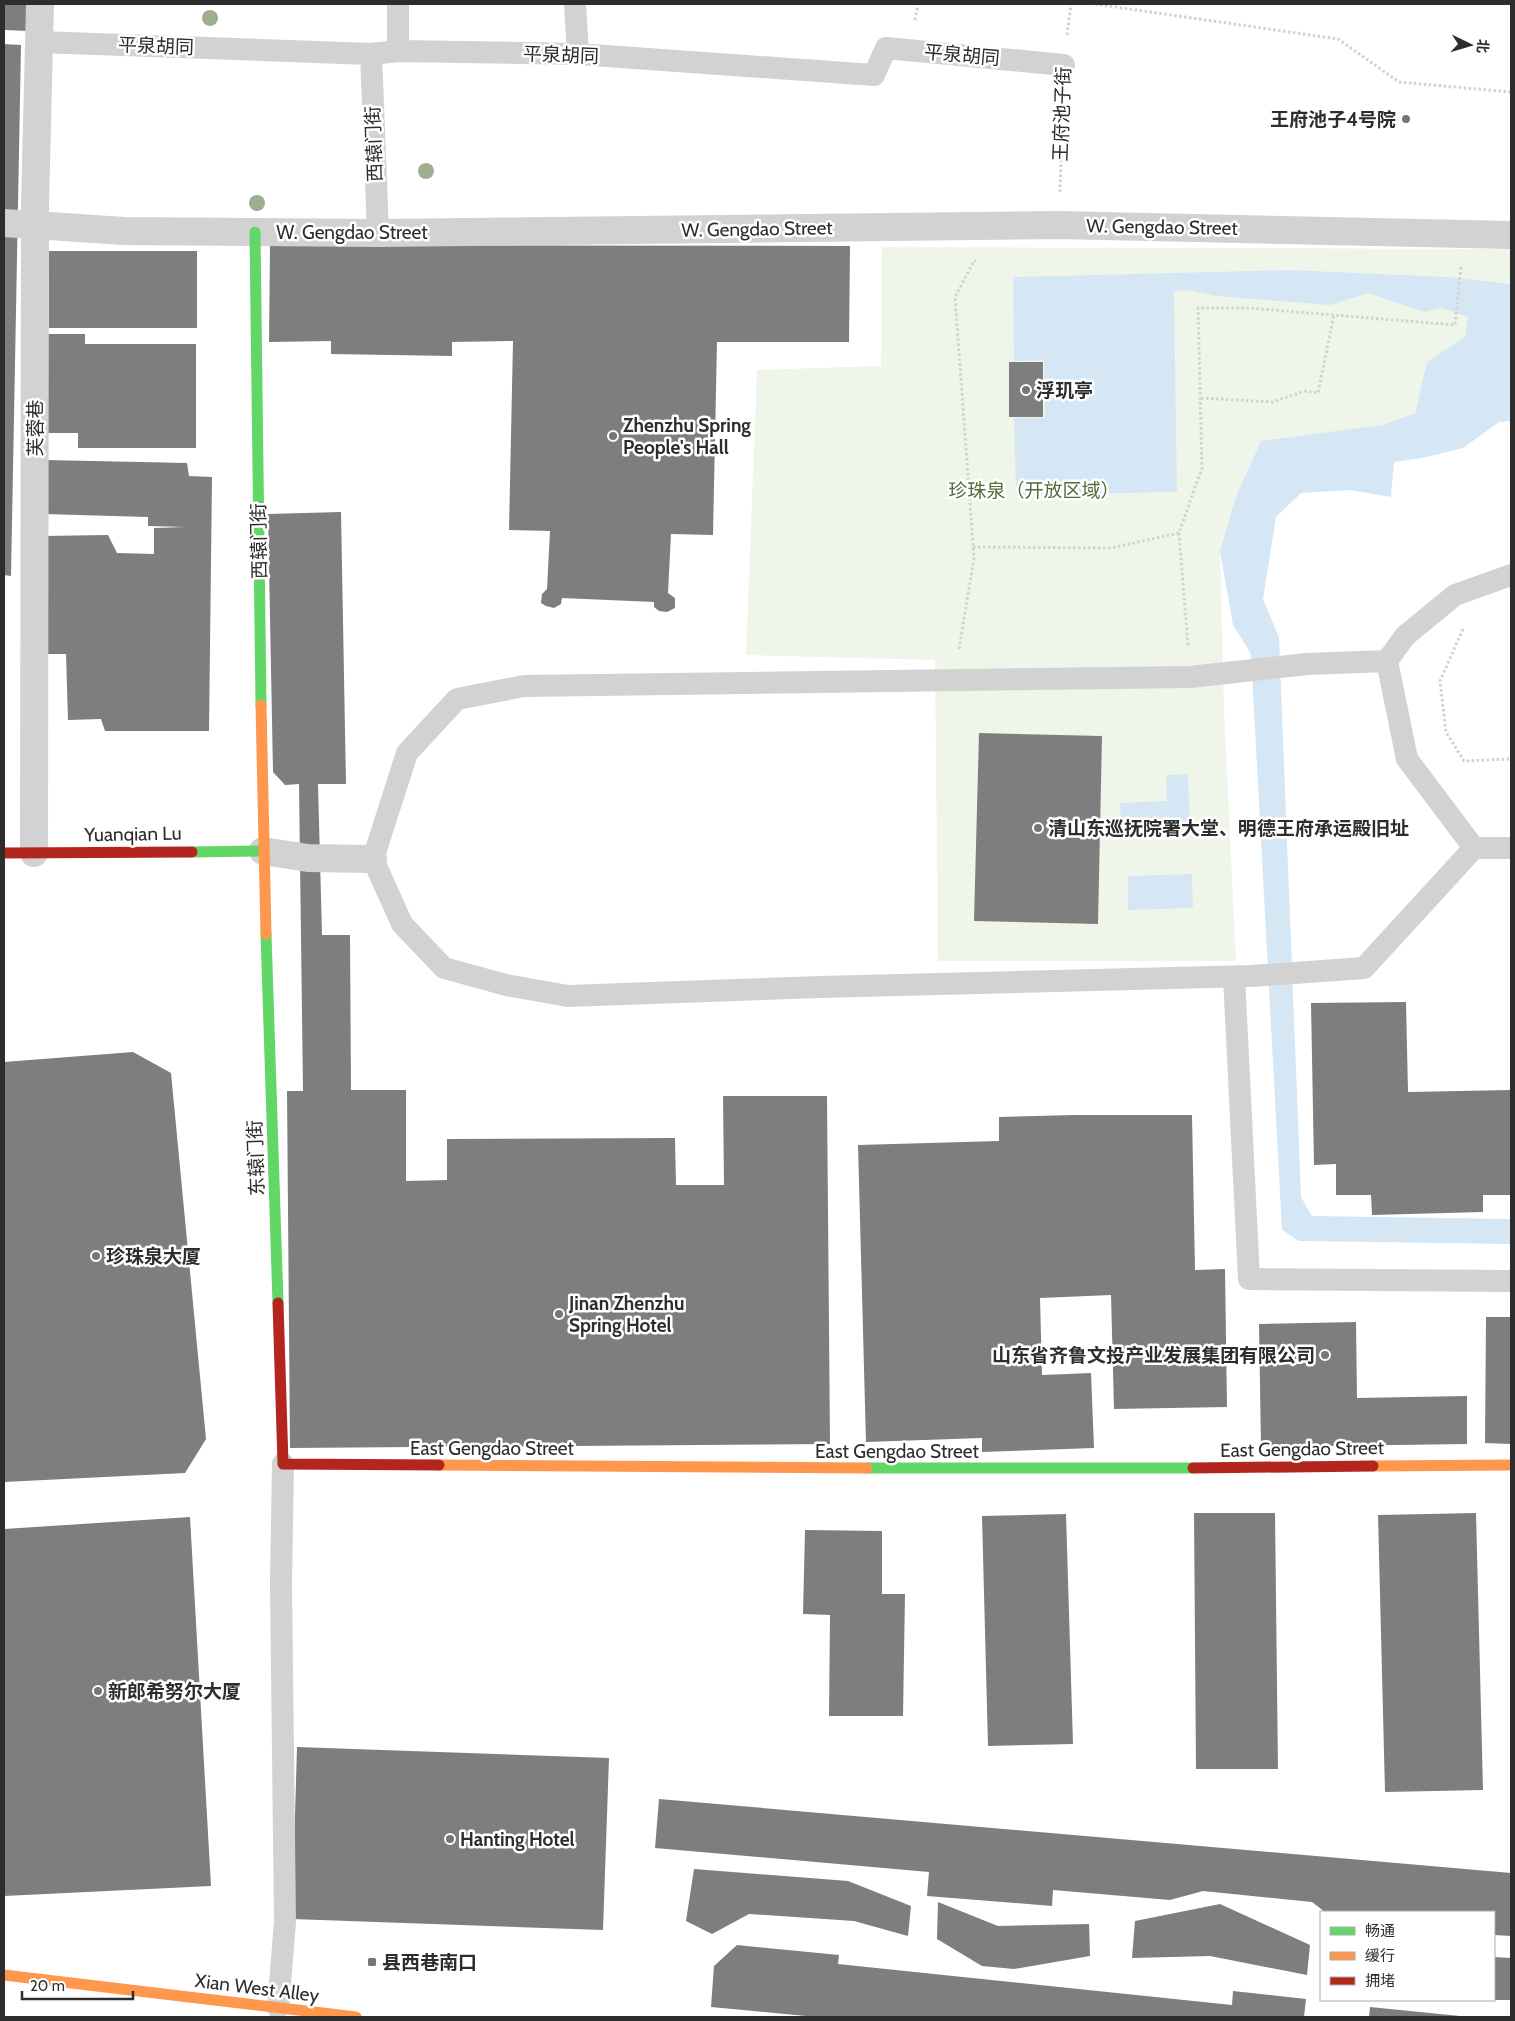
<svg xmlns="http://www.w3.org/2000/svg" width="1515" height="2021" font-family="Cabin,'Noto Sans SC',sans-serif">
  <rect width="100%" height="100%" fill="#fff"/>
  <path fill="#f0f5ea" d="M882,247l629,2v35l-38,-4 -7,57 -39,25 -12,51 -33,12 -147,74 -15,52 4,159 12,251h-298l-3,-301 -189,-5 11,-285 124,-4z"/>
  <path fill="#d5e7f4" d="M1288,270l160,7 63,7v137l-12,1 -36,26 -41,10 -28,4 -3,35 -41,-7 -49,3 -25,24 -13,82 16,38 22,560 11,19 199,3v25l-212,-3 -17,-11 -31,-576 -18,-29 -13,-74 15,-52 26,-58 121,-16 33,-12 12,-51 38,-25 3,-20 -26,-9 -18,4 -56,-19 -38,12 -114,-9 -28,-6 -14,2 3,200 -161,3 -2,-77h31l-1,-58 -30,1 -1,-84z
    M1188,774l2,53 -69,2 -1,-26 47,-2 -1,-26z
    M1192,874l1,34 -65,2v-34z"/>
  <path fill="#7e7e7e" d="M4,4h24v27l-24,-1z
    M4,44l17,1 -10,531 -7,-1z
    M270,245l580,1 -1,96h-132l-4,193 -42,-1 -3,59 7,5v10l-8,4 -8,-1 -5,-4v-5l-92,-4 -1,6 -7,4 -8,-2 -5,-3 1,-9 5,-5 3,-58 -41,-1 4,-189 -61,1v14l-121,-2v-13l-62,1z
    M49,251h148v77h-148z
    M44,334h41v10h111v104h-118v-15h-34z
    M1009,362h34v55h-34z
    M45,460l142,3 2,13 23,1 -3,254h-104l-4,-12 -33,1 -2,-66h-20l-3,-118 65,-1 9,18 37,1v-26l31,-1 -37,-1v-9l-105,-3z
    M341,512l5,272h-28l4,151h28l1,155h55v91l41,-1v-41l228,-1 1,47h48l-1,-89h104l3,348 -540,4 -3,-357h16l-4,-307 -14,1 -12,-13 -5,-258z
    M979,733l123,3 -4,188 -124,-3z
    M1406,1002l2,90 103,-2v105h-28v17l-111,3 -1,-20h-35v-31l-22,1 -3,-162z
    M133,1052l38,21 35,366 -21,34 -181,9v-420z
    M1074,1115h118l3,155 30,-1 2,138 -113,2 -3,-114 -71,3 2,77 49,-2 3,75 -112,4v-14l-116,4 -8,-297 141,-4v-24z
    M1486,1317h25v127l-26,-1z
    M1356,1322l1,76 110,-2v48l-206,3 -2,-123z
    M1194,1513h81l3,256h-82z
    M1476,1513l7,277 -98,2 -7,-277z
    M1066,1514l7,230 -85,2 -6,-230z
    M190,1517l21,369 -207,10v-367z
    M805,1530l77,1v63h23l-2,122h-74l1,-101 -27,-1z
    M297,1747l312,11 -6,172 -311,-11z
    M659,1799l852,74v63l-17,-1v-23h-169l-13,-10 -109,-11 -33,9 -117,-10 -1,16 -125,-10 2,-24 -274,-24z
    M694,1869l154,12 63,25 -3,30 -54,-15 -105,-7 -37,20 -26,-13z
    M938,1902l60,24 91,-2 1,32 -76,13 -32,-3 -45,-27z
    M1220,1904l90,41 -3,30 -97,-19 -78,2 3,-37z
    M737,1945l102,10 -1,9 394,41 1,-14 73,8 -2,18h-488l-105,-10 3,-41z
    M1494,1957l17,1v42h-17z
    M1370,2007l90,9v1h-91z"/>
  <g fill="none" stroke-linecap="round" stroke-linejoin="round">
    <path stroke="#d2d2d2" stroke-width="3" stroke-dasharray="2.5 2.5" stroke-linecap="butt" d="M1095,4l243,35 61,43 112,10
      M915,20l3,-16
      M1067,35l4,-31
      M1060,192l3,-96
      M1201,398l72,4 32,-11 13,2 16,-78
      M1179,533l9,113
      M973,547l138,1 68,-15 23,-65 -4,-160h51l206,17 6,-59
      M1463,629l-23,52 6,51 18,29 47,-2
      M959,649l15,-91 -19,-261 19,-36h2"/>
    <path stroke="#d2d2d2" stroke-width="22" d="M398,4v47
      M575,4l3,50
      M39,42l332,12 27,-3 180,3 296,21 12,-27 178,17
      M371,54l7,179
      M1511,575l-56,20 -50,41 -18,25 20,98 67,89h37
      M1387,661l-80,3 -117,13 -666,9 -67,13 -50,54 -34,106 29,65 42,44 62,17 62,11 252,-9 431,-11 113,-8 110,-120
      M1234,977l15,302 262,2
      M278,2008l7,-86 -4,-339 2,-119"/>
    <path stroke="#d2d2d2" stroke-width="28" d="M4,223l120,8 131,1 123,1 680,-8 453,10
      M263,851l45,7 65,1
      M34,853l1,-649 5,-200"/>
    <path stroke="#63d668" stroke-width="11" d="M255,232l6,473
      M192,852l71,-1
      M266,934l12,369
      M867,1468h326"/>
    <path stroke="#ff974d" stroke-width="11" d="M261,705l5,229
      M439,1465l428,3
      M1373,1466l138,-1
      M4,1975l352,42"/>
    <path stroke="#b3261e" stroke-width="11" d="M4,853l188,-1
      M278,1303l5,161 156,1
      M1193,1468l180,-2"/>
  </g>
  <g fill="#9eaf91">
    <circle cx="210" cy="18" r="8"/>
    <circle cx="426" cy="171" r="8"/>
    <circle cx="257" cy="203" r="8"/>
  </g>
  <g fill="#767676" stroke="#fff" stroke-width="2">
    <circle cx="1406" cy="119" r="5"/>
    <circle cx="1026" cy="390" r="5"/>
    <circle cx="613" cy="436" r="5"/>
    <circle cx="1038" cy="828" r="5"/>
    <circle cx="96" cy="1256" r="5"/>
    <circle cx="559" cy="1314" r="5"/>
    <circle cx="1325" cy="1355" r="5"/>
    <circle cx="98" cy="1691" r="5"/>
    <circle cx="450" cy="1839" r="5"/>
    <rect x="367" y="1957" width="10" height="10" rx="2.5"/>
  </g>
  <g text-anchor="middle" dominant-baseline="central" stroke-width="5" stroke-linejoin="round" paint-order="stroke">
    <g font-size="19" fill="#2d2d2d" stroke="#fff">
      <text transform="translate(156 46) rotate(2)">平泉胡同</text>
      <text transform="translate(561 55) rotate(2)">平泉胡同</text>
      <text transform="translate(962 55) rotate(5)">平泉胡同</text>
      <text transform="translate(1062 114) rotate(-88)">王府池子街</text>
      <text transform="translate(374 144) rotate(-92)">西辕门街</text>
      <text transform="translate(1162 227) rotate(1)">W. Gengdao Street</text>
      <text transform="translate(757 229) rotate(-1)">W. Gengdao Street</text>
      <text x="352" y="232">W. Gengdao Street</text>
      <text transform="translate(35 428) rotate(-90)">芙蓉巷</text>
      <text transform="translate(259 541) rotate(-91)">西辕门街</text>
      <text transform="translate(133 834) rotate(-1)">Yuanqian Lu</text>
      <text transform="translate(256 1158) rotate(-92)">东辕门街</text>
      <text x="492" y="1448">East Gengdao Street</text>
      <text transform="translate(1302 1449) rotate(-1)">East Gengdao Street</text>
      <text x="897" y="1451">East Gengdao Street</text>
      <text transform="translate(257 1988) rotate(7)">Xian West Alley</text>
    </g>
    <g font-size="19" font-weight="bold" fill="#2d2d2d" stroke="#fff" text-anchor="start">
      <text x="1396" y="119" text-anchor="end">王府池子4号院</text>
      <text x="1036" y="390">浮玑亭</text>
      <text x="623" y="425">Zhenzhu Spring<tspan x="623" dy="22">People's Hall</tspan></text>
      <text x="1048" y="828">清山东巡抚院署大堂、明德王府承运殿旧址</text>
      <text x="106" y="1256">珍珠泉大厦</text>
      <text x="569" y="1303">Jinan Zhenzhu<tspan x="569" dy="22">Spring Hotel</tspan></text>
      <text x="1315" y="1355" text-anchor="end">山东省齐鲁文投产业发展集团有限公司</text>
      <text x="108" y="1691">新郎希努尔大厦</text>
      <text x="460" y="1839">Hanting Hotel</text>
      <text x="382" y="1962">县西巷南口</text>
    </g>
    <g font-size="19" fill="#4f6d37" stroke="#fff">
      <text x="1034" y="490">珍珠泉（开放区域）</text>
    </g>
  </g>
  <rect width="1515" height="2021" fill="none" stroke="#2d2d2d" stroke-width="10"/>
  <rect x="1320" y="1911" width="175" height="90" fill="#ffffff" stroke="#ababab"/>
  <rect x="1330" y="1927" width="25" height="8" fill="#63d668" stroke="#ababab"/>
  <text x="1365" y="1936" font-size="15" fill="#2d2d2d">畅通</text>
  <rect x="1330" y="1952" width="25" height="8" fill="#ff974d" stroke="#ababab"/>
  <text x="1365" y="1961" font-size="15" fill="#2d2d2d">缓行</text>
  <rect x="1330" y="1977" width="25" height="8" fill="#b3261e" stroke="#ababab"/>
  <text x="1365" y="1986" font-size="15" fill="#2d2d2d">拥堵</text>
  <g transform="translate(1470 45) rotate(95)" stroke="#ffffff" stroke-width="4" paint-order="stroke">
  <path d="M0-4L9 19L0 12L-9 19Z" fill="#2d2d2d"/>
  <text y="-8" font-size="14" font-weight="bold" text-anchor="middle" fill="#2d2d2d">北</text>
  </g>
  <path d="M22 1991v8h111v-8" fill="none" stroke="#2d2d2d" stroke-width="2.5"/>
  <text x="30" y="1991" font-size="15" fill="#2d2d2d" stroke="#ffffff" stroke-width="4" paint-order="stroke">20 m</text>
</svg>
